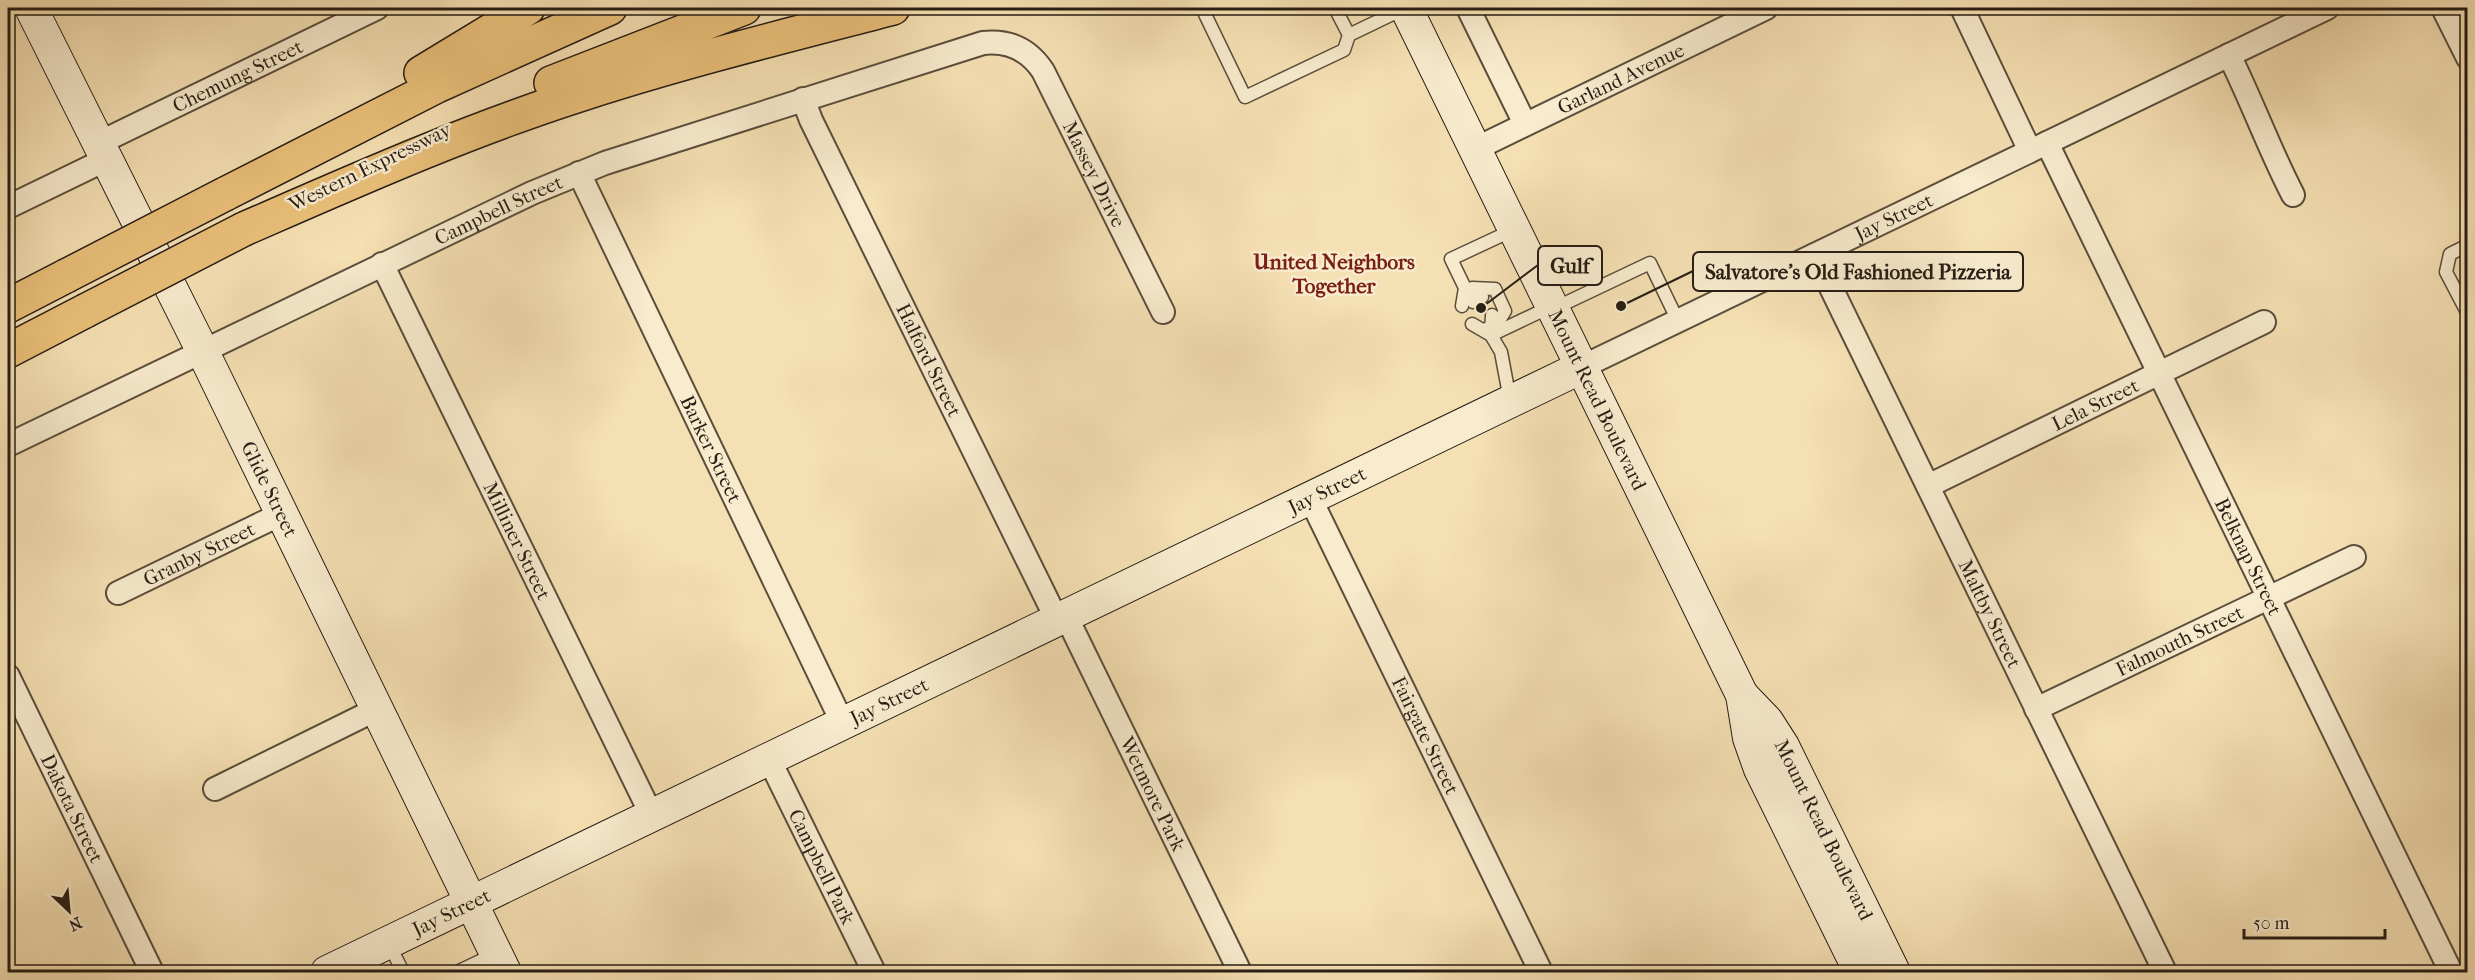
<svg xmlns="http://www.w3.org/2000/svg" width="2475" height="980" font-family="'IM FELL French Canon',serif">
  <rect width="100%" height="100%" fill="#f5e0b3"/>
  <filter id="stains"><feTurbulence type="fractalNoise" baseFrequency=".00333" numOctaves="4"/><feColorMatrix values="0 0 0 0 .2 0 0 0 0 .09 0 0 0 0 .02 0 0 0 .5 -.17"/></filter>
  <radialGradient id="worn" r=".72"><stop offset=".6" stop-color="#630" stop-opacity="0"/><stop offset="1" stop-color="#630" stop-opacity=".3"/></radialGradient>
  <g fill="none" stroke-linecap="round" stroke-linejoin="round">
    <g stroke="#5a4e3c" stroke-width="15">
      <path id="lane" d="M1202,8l43,89 99,-47 5,-15 56,-27
        M1335,8l14,27
        M2468,245l-18,9 -4,18 22,42
        M1472,288l23,1 10,22 -14,22
        M1482,297l-17,-9 -14,-29 62,-29
        M1462,306l3,-18 8,14
        M1553,309l97,-46 28,58
        M1492,315l-1,20 10,17 9,48
        M1472,324l19,11 -3,-7
        M1491,335l61,-29
        M389,944l14,28
        M457,972l38,-18"/>
    </g>
    <g stroke="#5a4e3c" stroke-width="26">
      <g id="street">
        <path d="M1468,8l57,116"/>
        <path d="M1962,8l68,143"/>
        <path d="M2443,8l25,50"/>
        <path d="M2229,55c23,46 40,94 64,140"/>
        <path id="s1" d="M803,99l8,21 246,500"/>
        <path id="s2" d="M99,143l278,-135"/>
        <path id="s3" d="M2047,143l404,829"/>
        <path id="s4" d="M1475,149l291,-141"/>
        <path id="s5" d="M579,173l264,551"/>
        <path d="M8,207l99,-48"/>
        <path id="s6" d="M1815,255l350,717"/>
        <path id="s7" d="M382,264l270,552"/>
        <path id="s8" d="M1582,367l745,-359"/>
        <path id="s9" d="M8,445l524,-252 73,-30 378,-120c26,-3 46,7 60,28l120,241"/>
        <path id="s10" d="M1928,486l336,-164"/>
        <path id="s11" d="M1310,498l231,474"/>
        <path id="s12" d="M118,593l163,-79"/>
        <path id="s13" d="M1066,616l174,356"/>
        <path id="s14" d="M8,676l144,296"/>
        <path id="s15" d="M2036,709l318,-152"/>
        <path id="s16" d="M769,759l105,213"/>
        <path d="M215,789l162,-80"/>
      </g>
    </g>
    <g stroke="#261d14" stroke-width="34">
      <g id="secondary">
        <path id="s17" d="M31,8l171,342 303,622"/>
        <path id="s18" d="M1406,8l336,687 7,43 11,31 100,203"/>
        <path id="s19" d="M1742,695l25,26 16,25 111,226"/>
        <path id="s20" d="M327,972l1255,-605"/>
      </g>
    </g>
    <g stroke="#261d14" stroke-width="36">
      <path id="highway" d="M421,73l107,-65
        M551,83l193,-75
        M225,194l212,-108 173,-78
        M244,229c110,-48 222,-98 338,-135 102,-33 207,-59 311,-86
        M8,306l58,-30
        M8,351l77,-40"/>
    </g>
    <use href="#lane" stroke="#f8ebce" stroke-width="12"/>
    <use href="#street" stroke="#f8ebce" stroke-width="22"/>
    <use href="#secondary" stroke="#f8ebce" stroke-width="32"/>
    <use href="#highway" stroke="#eac07a" stroke-width="33"/>
    <g stroke="#261d14" stroke-width="36" stroke-linecap="butt">
      <path id="highway-bridge" d="M66,276l159,-82
        M85,311l159,-82"/>
    </g>
    <use href="#highway-bridge" stroke="#eac07a" stroke-width="33"/>
  </g>
  <g text-anchor="middle" dominant-baseline="central" stroke-width="5" stroke-linejoin="round" paint-order="stroke">
    <g font-size="20" fill="#261d14" stroke="#f8ebce">
      <text stroke="none"><textPath href="#s2" startOffset="154">Chemung Street</textPath></text>
      <text stroke="none"><textPath href="#s4" startOffset="162">Garland Avenue</textPath></text>
      <text transform="translate(370 167) rotate(-26)">Western Expressway</text>
      <text stroke="none"><textPath href="#s9" startOffset="1242">Massey Drive</textPath></text>
      <text stroke="none"><textPath href="#s9" startOffset="544">Campbell Street</textPath></text>
      <text stroke="none"><textPath href="#s8" startOffset="346">Jay Street</textPath></text>
      <text stroke="none"><textPath href="#s1" startOffset="290">Halford Street</textPath></text>
      <text stroke="none"><textPath href="#s18" startOffset="436">Mount Read Boulevard</textPath></text>
      <text stroke="none"><textPath href="#s10" startOffset="186">Lela Street</textPath></text>
      <text stroke="none"><textPath href="#s5" startOffset="306">Barker Street</textPath></text>
      <text stroke="none"><textPath href="#s17" startOffset="537">Glide Street</textPath></text>
      <text stroke="none"><textPath href="#s20" startOffset="1110">Jay Street</textPath></text>
      <text stroke="none"><textPath href="#s7" startOffset="308">Milliner Street</textPath></text>
      <text stroke="none"><textPath href="#s12" startOffset="90">Granby Street</textPath></text>
      <text stroke="none"><textPath href="#s3" startOffset="460">Belknap Street</textPath></text>
      <text stroke="none"><textPath href="#s6" startOffset="399">Maltby Street</textPath></text>
      <text stroke="none"><textPath href="#s15" startOffset="159">Falmouth Street</textPath></text>
      <text stroke="none"><textPath href="#s20" startOffset="624">Jay Street</textPath></text>
      <text stroke="none"><textPath href="#s11" startOffset="264">Fairgate Street</textPath></text>
      <text stroke="none"><textPath href="#s13" startOffset="198">Wetmore Park</textPath></text>
      <text stroke="none"><textPath href="#s14" startOffset="147">Dakota Street</textPath></text>
      <text stroke="none"><textPath href="#s19" startOffset="159">Mount Read Boulevard</textPath></text>
      <text stroke="none"><textPath href="#s16" startOffset="120">Campbell Park</textPath></text>
      <text stroke="none"><textPath href="#s20" startOffset="138">Jay Street</textPath></text>
    </g>
    <g font-size="21" font-weight="bold" fill="#7a1f14" stroke="#f8ebce">
      <text x="1334" y="262">United Neighbors<tspan x="1334" dy="24">Together</tspan></text>
    </g>
  </g>
  <path fill="none" stroke="#261d14" stroke-width="2" d="M1481 308L1538 265M1621 306L1693 271"/>
  <g fill="#261d14" stroke="#f8ebce" stroke-width="2">
    <circle cx="1481" cy="308" r="6"/>
    <circle cx="1621" cy="306" r="6"/>
  </g>
  <g fill="#f8ebce" stroke="#261d14" stroke-width="2">
    <rect x="1538" y="246" width="64" height="39" rx="6"/>
    <rect x="1693" y="252" width="330" height="39" rx="6"/>
  </g>
  <g font-size="21" text-anchor="middle" font-weight="bold" fill="#261d14">
    <text x="1570" y="273">Gulf</text>
    <text x="1858" y="279">Salvatore's Old Fashioned Pizzeria</text>
  </g>
  <rect width="2475" height="980" fill="none" stroke="#f5e0b3" stroke-width="30"/>
  <rect x="9" y="9" width="2457" height="962" fill="none" stroke="#261d14" stroke-width="3"/>
  <rect x="15" y="15" width="2445" height="950" fill="none" stroke="#261d14" stroke-width="1.5"/>
  <g transform="translate(69 911) rotate(154)" stroke="#f8ebce" stroke-width="4.5" paint-order="stroke">
  <path d="M0-4.5L10 22L0 15L-10 22Z" fill="#261d14"/>
  <text y="-9" font-size="16" font-weight="bold" text-anchor="middle" fill="#261d14">N</text>
  </g>
  <path d="M2244 929v9h141v-9" fill="none" stroke="#261d14" stroke-width="3"/>
  <text x="2253" y="929" font-size="18" fill="#261d14" stroke="#f8ebce" stroke-width="4.5" paint-order="stroke">50 m</text>
  <rect width="100%" height="100%" filter="url(#stains)"/>
  <rect width="100%" height="100%" fill="url(#worn)"/>
</svg>
